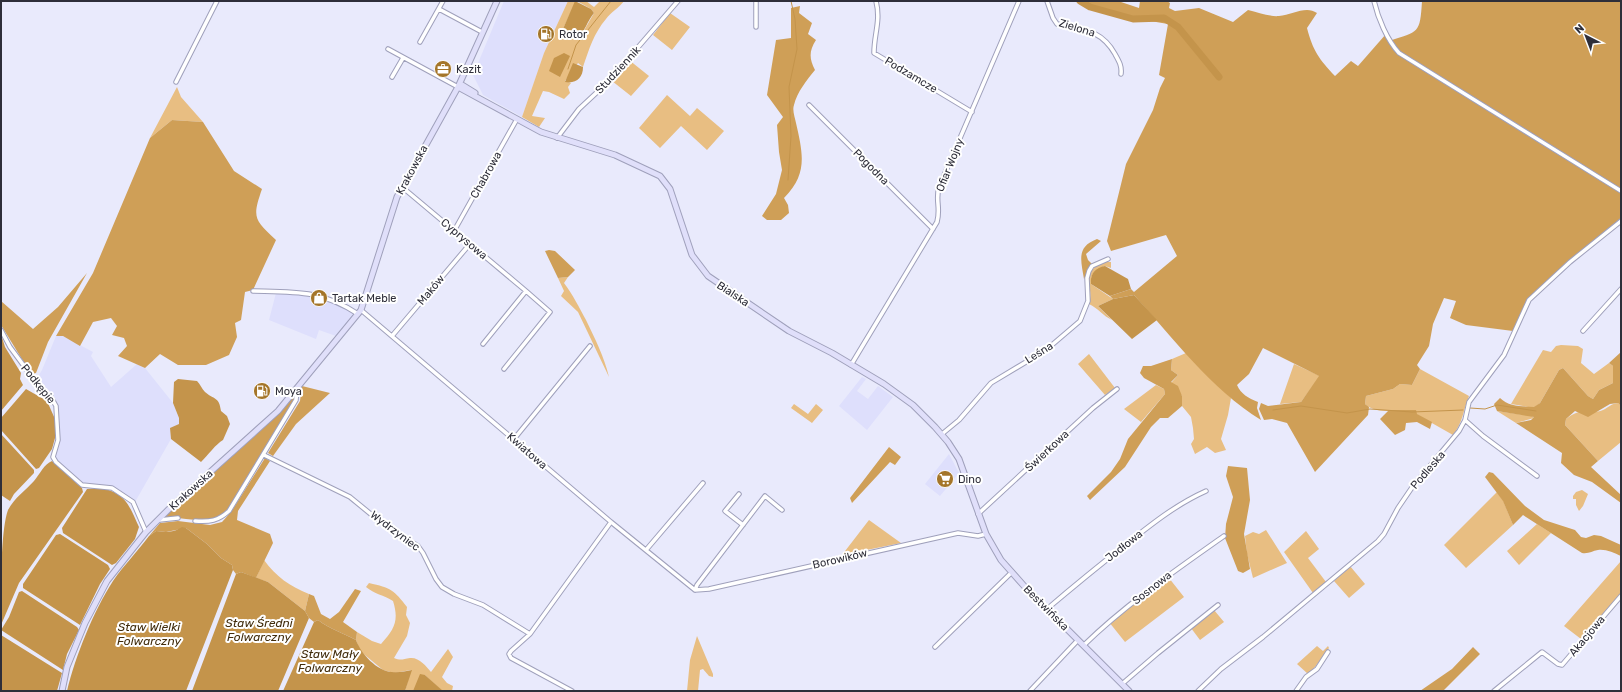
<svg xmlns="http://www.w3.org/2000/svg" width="1622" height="692" font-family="Rubik,sans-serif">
  <rect width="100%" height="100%" fill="#e9eafc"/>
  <path fill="#dedffc" d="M504,1h64l-24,52 -22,64 -39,-22 -10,-20z
    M276,293h23l19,2 37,19 -19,22 -17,-6 -3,9 -47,-19z
    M56,336h7l30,16 -2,4 20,31 26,-23 8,4 28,35 6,15v6l-9,5 1,10 -36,63 -24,-15 -29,-2 -25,-24 -2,-4 4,-17 -2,-34 -5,-11 -10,-7 -6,-8 6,-10z
    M862,377l4,2 -9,12 11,8 10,-13 15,11 -26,33 -28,-24z
    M949,454l10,19 -19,23 -15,-12z"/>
  <path fill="#e8be82" d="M568,1h8l-13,28 19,5 12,-21 -3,-4 -14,-8h9l8,6 6,-6h24c-5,7 -13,11 -18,18 -12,14 -17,30 -23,48l-5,-4 -13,18 6,2 -3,4 2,6 -6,6 -15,-7 -6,-1 -11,25 13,2 -6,9 -17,-10 22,-64z
    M670,13l20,14 -18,23 -19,-15z
    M629,60l20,16 -18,20 -19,-15z
    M177,87l4,10 22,25 -31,-2 -22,18z
    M667,95l23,21 7,-8 27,23 -17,19 -26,-24 -21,22 -21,-20z
    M1104,262h7v6l-6,-2c-9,4 -15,7 -14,18l22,15 -15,7 14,14c-9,-4 -14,-12 -23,-16 6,-20 -12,-30 15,-42z
    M568,277l-4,6c9,12 15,24 22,37 9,19 18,36 23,57l-31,-65 -17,-16 3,-5 -6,-13z
    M1561,345l17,1 5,3 -2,14 13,11 15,-11 4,3v17l-14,7 -6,9 -5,-3 -25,-28 -4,2 -19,33 -6,5 -23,-4 32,-54 8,2 5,-6z
    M1186,353l45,45 -3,17 -7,24 5,11 -11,3 -8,-6 -12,7 -4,-10 3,-5 -1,-11 -2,-11 -9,-11v-10l-11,-13 7,-8 -7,-5 1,-11z
    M1089,354l26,34 -10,7 -27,-31z
    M1294,364l26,12 -19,26 -21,2z
    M1420,369l49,27c-6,15 -6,26 -16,39l-37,-21v-4c-15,0 -40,5 -51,-6l1,-8 27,-7 7,-5 12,1z
    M1156,385l8,4 1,5 -24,28 -17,-13z
    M1618,403l3,3v36l-23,19 -33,-36 1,-6c17,-14 23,-3 37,-9 6,-3 8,-6 15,-7z
    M794,404l14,10 8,-10 7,6 -11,13 -21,-15z
    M1497,411l35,5 2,2 -18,5z
    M1582,490l6,4 -5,12 -4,5 -3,-6v-6h-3v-3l3,-4z
    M1497,492l6,8 10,25 -47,43 -22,-23z
    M869,520l32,23 -59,12z
    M1537,524l14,9 -32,32 -12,-14z
    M1266,530l21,33 -34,15 -6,-24 -2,-18 8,-4 6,2z
    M1306,531l13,18 -11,9 18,24 -13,11 -29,-41z
    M264,560c12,17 26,26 45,34l-4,17 -37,-29 -12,-4z
    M1621,561v32l-40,46 -17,-13z
    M1350,566l15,18 -16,14 -15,-17z
    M1169,578l15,19 -59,45 -16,-20z
    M369,583c22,5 25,7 38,24l-1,8 4,8 -3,13 -13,22c7,3 9,1 16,0 9,-1 16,8 21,14l17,-23 5,8 -11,20 5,6 6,3 -1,5 -11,-1 -16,-15 -12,16h-8l6,-21 -17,3 -11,-3 -23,-19 -4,-11 1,-8 15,9 9,3c14,-15 18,-24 12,-43 -9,-6 -19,-7 -27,-14z
    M1214,610l10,12 -24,18 -9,-12z
    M697,636l16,38v3l-4,-1 -6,-7 -3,1 -2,21h-11l3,-31z
    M1317,646l6,5 5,-5 1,2 -14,19 -7,7 -11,-10z"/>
  <path fill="#cf9f57" d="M1076,1h42l21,7 1,-7h27l3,2 -1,5 6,3 24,-3 34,14 15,-12c10,2 21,7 31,6 13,-1 27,-11 38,-3l-10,15c6,23 12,31 28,48l16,-15 7,5 28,-32 3,7c30,-10 31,-7 33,-40h199v217l-51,42 -41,38 -5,8 -11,25 -47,-6 -16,-7 6,-17 -12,-3 -11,26 -4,22 -12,19 3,4 -8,16 -12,-1 -7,5 -27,7 -1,8 4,3 -1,8 -53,57 -28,-49 -15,-4 -8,1 -5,-11 2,-6 7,3 33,-4 18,-26 -56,-28 -14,26 -12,11c4,9 11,13 21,17l-1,6 4,12c-50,-31 -88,-82 -127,-125l-21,4 -3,-3 21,-7 3,3 43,-36 -11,-21 -55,16 -4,-10 19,-77 27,-54 7,-22 5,-10 -6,-3 9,-51c-31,-6 -64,-7 -92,-23z
    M800,6l-1,7 13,10 -4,11 8,6c-7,11 -7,18 -1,30 -8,10 -18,22 -21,35 -2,5 1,13 2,18 7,31 12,51 -12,75l4,7 1,8 -8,7h-14l-5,-4 14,-22 6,-24 -3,-18 -2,-27 6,-8 -16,-22 9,-55 15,-2v-30z
    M172,120l31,2 31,49 28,18c-10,29 -8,30 14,51l-23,50 -8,2 -4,28 -6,3 2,14 -8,18 -23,10h-28l-18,-11 -15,14 -27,-12 9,-10 -3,-8 -12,-3 5,-9 -6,-8 -18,4 -13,24 -17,-10h-7l37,-63 57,-135z
    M1097,239l4,2 -15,13 2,6 4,4 -8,15c-3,-19 -8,-32 13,-40z
    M549,250l6,1 20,19 -7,7 -10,1 -13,-27z
    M87,273l-39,69 -12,31 -5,1 -30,-49v-24l32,28 25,-22z
    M1621,352v54l-3,-3 -8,1 -22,13 -13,-6 -9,8 -1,6 33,36 -7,6 30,28v8l-29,-21 -18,-7 -13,-12 1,-10 -46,-30 15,-3 3,-3 -37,-6 -3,-7 6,-6c9,9 22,8 34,9l6,-4 19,-33 4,-2 25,28 5,3 6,-9 14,-7v-17l-4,-3z
    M1172,359l-1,11 7,5 -7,7 7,4 4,10v10l-14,12h-8l-9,9 -26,40 -35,33 -3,-4 24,-24 9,-13 8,-20 37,-45 -1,-5 -20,-11 -4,-5 3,-7h8z
    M302,386l28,7 -34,31 -23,32 -5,-3 32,-52z
    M294,397v3l-66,110c-19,18 -40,6 -64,8 42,-42 90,-77 130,-121z
    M1389,410h27l1,4 15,8 -2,7 -13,-7 -11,1 -1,7 -10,5 -15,-16z
    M889,447l12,10 -6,8 -5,-3 -38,41 -2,-5z
    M265,458l5,3 -32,50 -1,9 33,14 3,9 -17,35 -15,-6 -5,2 -3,-4 -1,-5 -11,-7 -14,-14 -21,-16 -20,4 -10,-1 -7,5 11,-13 18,-2 32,4 12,-3 9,-10z
    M1228,466l19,2 3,32 -6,34 6,35 -7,4 -5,-2 -13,-33 1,-14 7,-27 -7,-21z
    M1489,472l4,1 32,33 19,14 31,10 6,7 5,1 8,-3 7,1 20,9v11c-7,-3 -15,-7 -23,-6 -6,1 -9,4 -16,3l-59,-38 -10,10 -10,-24 -18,-24z
    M355,589l6,2 -18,31 14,10 -1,8c-13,-7 -26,-11 -38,-20l-4,2 -5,-4 -4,-7 4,-17 5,2 7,18 9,5 9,-7z
    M1473,647l7,7 -37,37h-23l32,-22z"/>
  <path fill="#c4944b" d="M575,1l16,8 3,4c-12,15 -9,31 -31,16z
    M564,53l6,3 -10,21 -11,-6 5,-13z
    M573,63l10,4c0,11 -7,17 -18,15z
    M1105,266l23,13 3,10 -21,7 -19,-12c-1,-10 4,-16 14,-18z
    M1134,295l23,25 -25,19 -34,-33 15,-7z
    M1,334l4,13 16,26 -1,6 3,6 -22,26z
    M178,379l19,2c3,3 5,8 8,11 9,8 14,4 16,19l6,5 3,8 -7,16c-7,4 -15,15 -22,22l-30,-23 -1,-11 9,-4v-6l-6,-15 1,-21z
    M26,389l21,12 8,18v19l-3,11 -13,19 -3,1 -35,-39v-12z
    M1,434l33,36v3l-20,21 -4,7 -9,-6z
    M52,461l30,27 1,4 -64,91 -18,42c0,-28 -1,-93 7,-115 7,-13 17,-19 26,-29 6,-7 10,-17 18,-20z
    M100,488c26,5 29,17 39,39l-4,12 -19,24 -4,2 -49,-32 -1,-5 25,-39z
    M182,527l4,1 21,16 14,14 11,7 1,5 -47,121h-119c8,-34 27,-81 46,-110 11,-16 25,-30 36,-45l7,-5c10,1 17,2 26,-4z
    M60,534l48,31 2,4 -10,15 -20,41 -57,-37v-4l33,-49z
    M241,572l27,10 37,29 4,7 -31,73h-86l44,-117z
    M22,591l55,36 2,3 -12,24 -4,16 -62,-40 8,-13 10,-25z
    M318,620c12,9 25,13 38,20 5,14 21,31 36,32 6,1 14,-1 20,-2l-7,21h-122l31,-69z
    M1,635l61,38 -5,18h-56z
    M420,674l5,1 18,16h-30z"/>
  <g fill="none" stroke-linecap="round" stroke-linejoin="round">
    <path stroke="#c4944b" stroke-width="1" d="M568,69l8,-24 35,-44
      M788,180l3,-44 -2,-49 8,-38 -2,-30 -4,-18
      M1470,408l15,1 12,-4 39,6
      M1273,410l28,-4 46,7 23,-4 42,3 51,-2"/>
    <path stroke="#c4944b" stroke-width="7" d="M1080,1l10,6 43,12 31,-1 14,9 41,50"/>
    <g stroke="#9fa0bb" stroke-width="5.5">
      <path id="street" d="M876,1c5,20 -2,33 -2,52l98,59
        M1047,1l6,17 4,6c26,6 44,5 58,30 4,7 7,12 6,20
        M1374,1c4,17 13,39 25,52l222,138
        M439,9l43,23
        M756,27v-26
        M420,42l23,-41
        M388,49l70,38
        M392,77l11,-19
        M176,82l41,-81
        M809,105l124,124
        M557,138l22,-29 29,-27 70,-81
        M402,187l124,104 -43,53
        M454,231l63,-112
        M253,291c42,1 69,-1 105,23
        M361,310l250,212 84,68
        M1,330l9,17 31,42 10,8 5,9 2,34 -5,17 3,5 26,23 30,3 21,14 13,30
        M1583,331l38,-42
        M392,336l77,-91
        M851,365l86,-143c4,-15 -2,-21 2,-35l80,-186
        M504,369l46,-57 -24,-21
        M1465,420l18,16 54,40
        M942,434l17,-14 32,-37 55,-33 34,-29 8,-20 -1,-23 2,-7 3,-5 16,-7
        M514,439l76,-93
        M264,455l86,42 28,23 40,26 5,7 13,26 6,8 12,7 29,11 47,29 81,-112
        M739,494l-14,17 18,14
        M978,514l115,-106 24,-19
        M159,520l19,-2
        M195,521c15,1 23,0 34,-10l67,-111 1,-11
        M646,550l57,-67
        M695,590l14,-1 249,-56 20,3 8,-2
        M695,590l2,-5 68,-89 17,14
        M1047,609c27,-23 54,-45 82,-67 24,-19 48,-38 77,-51
        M530,634l-19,17 -2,3 2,4 61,33
        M1084,645c42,-41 92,-75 140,-109
        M935,647l77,-75
        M1122,684l36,-31 60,-48
        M1030,691l48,-51
        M1198,691l23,-22 42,-32 115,-96 6,-7 14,-26 15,-22 46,-55 6,-11 4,-18 35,-47 25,-55 41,-38 51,-41
        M1296,691l10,-14 11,-8 11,-17
        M1494,691l48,-39 16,12 4,1 59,-69"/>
    </g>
    <g stroke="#9fa0bb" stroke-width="7">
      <path id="secondary" d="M458,87l83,45 74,23 45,21 10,13 22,66 16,21 81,55 43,22 52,31 29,21 22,22 13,15 11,17 27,75 15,26 24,27 104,104
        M458,87l4,-2 13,8
        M62,691l5,-24 18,-44 22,-42 39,-49 23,-23 109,-98 83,-101 36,-113 61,-110 39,-86"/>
    </g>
    <use href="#street" stroke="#fff" stroke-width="3.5"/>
    <use href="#secondary" stroke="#e0dffa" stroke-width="5"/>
  </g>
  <defs>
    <g id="fuel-disc" transform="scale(0.9)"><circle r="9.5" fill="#a47529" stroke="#fff"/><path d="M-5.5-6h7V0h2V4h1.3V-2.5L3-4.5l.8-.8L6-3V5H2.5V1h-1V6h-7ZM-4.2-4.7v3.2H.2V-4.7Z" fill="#fff"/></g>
    <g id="office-disc" transform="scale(0.9)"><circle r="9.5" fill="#a47529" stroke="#fff"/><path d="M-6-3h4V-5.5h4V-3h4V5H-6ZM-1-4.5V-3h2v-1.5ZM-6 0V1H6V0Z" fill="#fff"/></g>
    <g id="shop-disc" transform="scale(0.9)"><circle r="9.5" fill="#a47529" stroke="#fff"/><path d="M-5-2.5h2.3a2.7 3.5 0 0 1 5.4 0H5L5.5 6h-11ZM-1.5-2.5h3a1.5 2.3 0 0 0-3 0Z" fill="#fff"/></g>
    <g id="supermarket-disc" transform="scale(0.9)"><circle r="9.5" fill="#a47529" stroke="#fff"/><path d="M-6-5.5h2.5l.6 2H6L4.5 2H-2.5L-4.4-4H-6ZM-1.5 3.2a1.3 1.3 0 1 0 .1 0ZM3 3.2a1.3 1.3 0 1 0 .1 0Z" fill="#fff"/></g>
  </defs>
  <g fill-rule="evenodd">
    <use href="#fuel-disc" x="546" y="34"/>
    <use href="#office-disc" x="443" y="69"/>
    <use href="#shop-disc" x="319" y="298"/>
    <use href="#fuel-disc" x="262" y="391"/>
    <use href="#supermarket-disc" x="945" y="479"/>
  </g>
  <g text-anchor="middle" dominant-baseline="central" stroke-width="4" stroke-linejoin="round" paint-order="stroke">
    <g font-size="11" fill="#2e2e39" stroke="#fff">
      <text transform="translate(1077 28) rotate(17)">Zielona</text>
      <text transform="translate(618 70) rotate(-47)">Studziennik</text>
      <text transform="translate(911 75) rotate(31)">Podzamcze</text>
      <text transform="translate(950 165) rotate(-68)">Ofiar Wojny</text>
      <text transform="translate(871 167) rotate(45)">Pogodna</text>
      <text transform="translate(412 170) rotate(-62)">Krakowska</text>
      <text transform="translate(486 175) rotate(-61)">Chabrowa</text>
      <text transform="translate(464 239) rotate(40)">Cyprysowa</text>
      <text transform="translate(431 290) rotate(-50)">Maków</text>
      <text transform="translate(733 294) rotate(33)">Bialska</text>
      <text transform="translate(1039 353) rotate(-32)">Leśna</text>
      <text transform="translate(38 384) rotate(51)">Podkępie</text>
      <text transform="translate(527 451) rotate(41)">Kwiatowa</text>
      <text transform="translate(1047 451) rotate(-43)">Świerkowa</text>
      <text transform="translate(1428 470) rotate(-49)">Podleska</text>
      <text transform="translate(191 490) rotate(-42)">Krakowska</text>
      <text transform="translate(395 531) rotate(37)">Wydrzyniec</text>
      <text transform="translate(1124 546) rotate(-38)">Jodłowa</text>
      <text transform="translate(840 559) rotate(-13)">Borowików</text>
      <text transform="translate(1152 588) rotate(-38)">Sosnowa</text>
      <text transform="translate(1046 608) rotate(45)">Bestwińska</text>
      <text transform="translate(1587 636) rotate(-50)">Akacjowa</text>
    </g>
    <g font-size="11" fill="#2e2e39" stroke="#fff" text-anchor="start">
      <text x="559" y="34">Rotor</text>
      <text x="456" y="69">Kazit</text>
      <text x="332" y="298">Tartak Meble</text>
      <text x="275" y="391">Moya</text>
      <text x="958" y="479">Dino</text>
    </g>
    <g font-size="12" font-style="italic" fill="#412c0c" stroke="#fff">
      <text x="259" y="623">Staw Średni<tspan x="259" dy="14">Folwarczny</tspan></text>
      <text x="149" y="627">Staw Wielki<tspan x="149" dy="14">Folwarczny</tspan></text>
      <text x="330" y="654">Staw Mały<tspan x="330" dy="14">Folwarczny</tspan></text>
    </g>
  </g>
  <rect width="1622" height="692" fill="none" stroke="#2e2e39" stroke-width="4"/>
  <g transform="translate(1586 36) rotate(318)" stroke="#ffffff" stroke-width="3" paint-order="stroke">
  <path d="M0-3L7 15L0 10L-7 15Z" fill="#2e2e39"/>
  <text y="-6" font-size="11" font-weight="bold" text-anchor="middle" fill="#2e2e39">N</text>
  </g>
</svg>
